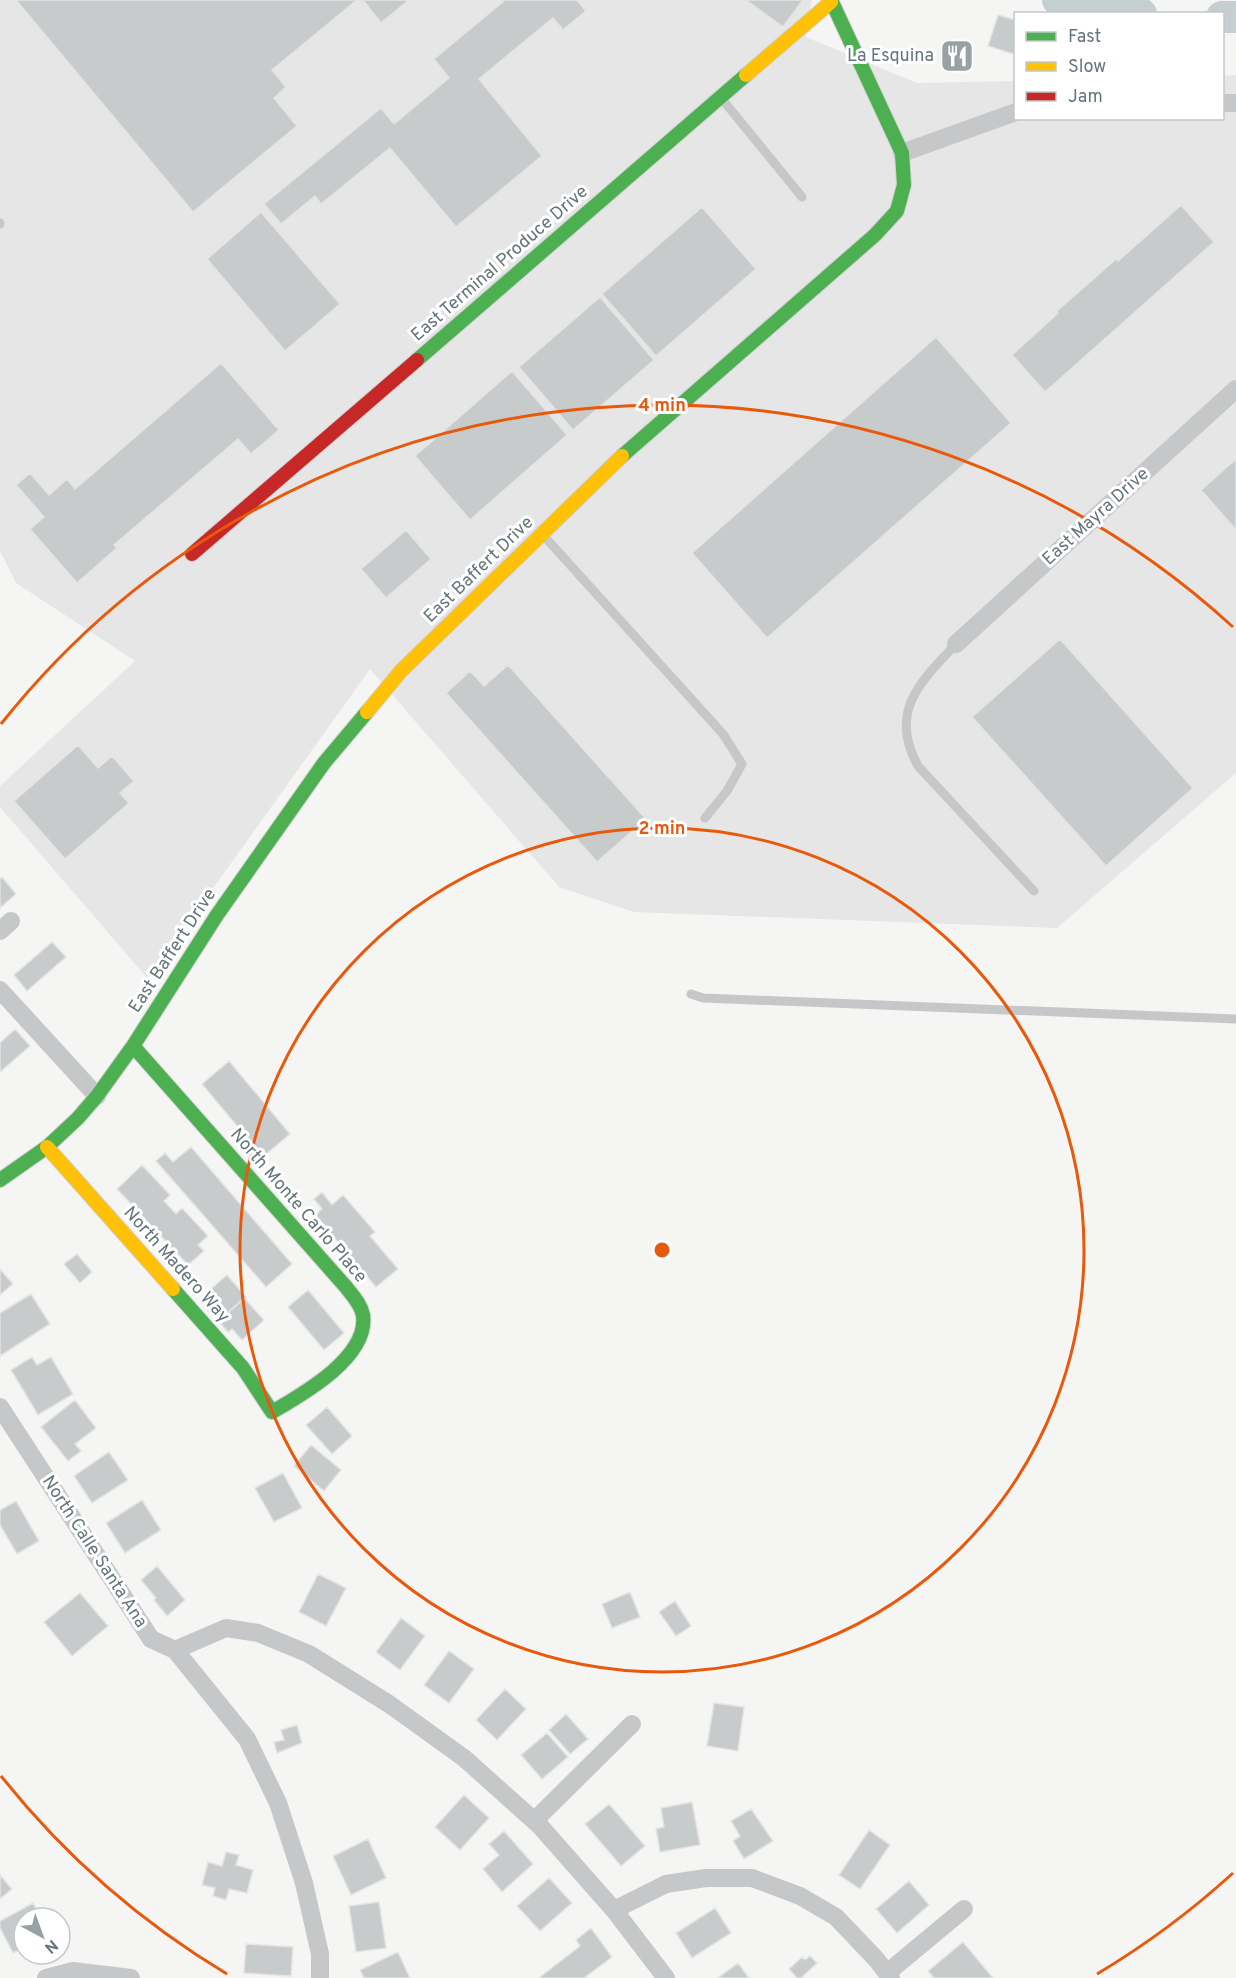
<svg xmlns="http://www.w3.org/2000/svg" width="1236" height="1978" font-family="Overpass,sans-serif">
  <rect width="100%" height="100%" fill="#f5f5f4"/>
  <path fill="#e5e6e5" d="M0,0h812l-6,37 111,46 98,-2 1,37h206l1,-42 13,-1v698l-179,155 -423,-16 -75,-25 -189,-218 -222,310 -148,-172v-21l135,-125 -119,-78 -16,-32z"/>
  <g fill="none" stroke-linecap="round" stroke-linejoin="round">
    <path stroke="#c5cfd0" stroke-width="32" d="M1058,0l32,8 51,6
      M1222,17h14"/>
  </g>
  <path fill="#c8cbcb" stroke="#e4e4e4" stroke-width="1.5" d="M16,0h341l-85,70 14,17 -12,11 23,28 -104,86z
    M363,0h46l-28,23z
    M505,0h72l9,11 -23,19 -10,-12 -74,61 63,77 -86,71 -66,-79 -69,56 -6,-8 -34,28 -17,-20 117,-96 13,16 55,-46 -15,-19z
    M746,0h57l-20,27z
    M998,15l18,5v35l-28,-9z
    M1181,205l33,37 -169,150 -33,-37 46,-42 -1,-2 59,-52 2,2z
    M702,207l54,62 -100,87 -54,-62z
    M261,212l79,92 -55,47 -78,-92z
    M600,297l54,63 -81,70 -54,-63z
    M936,337l75,86 -244,215 -75,-85z
    M221,363l58,67 -28,24 -13,-15 -124,106 3,3 -40,35 -47,-54 14,-12 -28,-32 14,-12 19,22 18,-16 8,10z
    M512,371l55,64 -97,85 -55,-64z
    M1236,459v71l-35,-40z
    M406,530l25,29 -45,39 -25,-29z
    M1060,639l133,149 -87,78 -134,-149z
    M508,665l138,154 -49,43 -151,-169 24,-22 14,15z
    M78,745l20,23 14,-12 22,25 -14,12 9,10 -64,56 -51,-58z
    M2,877l14,17 -16,14v-29z
    M52,942l14,15 -39,34 -13,-16z
    M15,1029l15,17 -30,26v-29z
    M229,1061l61,73 -27,23 -61,-73z
    M191,1147l101,117 -26,23 -110,-126 9,-8 8,9z
    M142,1165l28,30 -6,6 12,13 6,-6 26,28 -10,9 6,6 -16,14 -71,-76z
    M322,1192l10,13 11,-10 32,37 -5,4 28,33 -22,18 -61,-72 7,-6 -8,-10z
    M77,1254l15,18 -12,11 -16,-19z
    M0,1269l13,15 -13,11z
    M227,1275l19,22 -23,20 -7,-8 -5,5 -11,-12 7,-6 -2,-2z
    M308,1290l36,43 -20,17 -36,-43z
    M31,1294l19,30 -50,32v-43z
    M244,1298l20,22 -22,20 -10,-11 -4,3 -7,-8 5,-5 -3,-2z
    M32,1357l5,8 14,-8 22,37 -35,21 -27,-45z
    M75,1400l21,28 -21,16 6,7 -13,10 -27,-34z
    M327,1407l25,29 -20,18 -26,-29z
    M311,1445l30,25 -17,21 -30,-25z
    M109,1452l19,28 -36,23 -18,-27z
    M283,1473l19,35 -28,14 -19,-34z
    M142,1500l19,30 -36,23 -19,-30z
    M16,1501l23,40 -22,13 -17,-29v-15z
    M157,1566l28,34 -18,16 -13,-16 2,-2 -15,-18z
    M318,1574l28,14 -20,38 -27,-14z
    M630,1592l10,25 -28,11 -10,-24z
    M80,1593l28,33 -36,30 -28,-34z
    M675,1601l16,25 -15,10 -17,-24z
    M401,1618l24,18 -25,34 -24,-18z
    M449,1651l25,18 -25,34 -25,-18z
    M505,1689l21,20 -29,31 -21,-20z
    M714,1703l30,4 -6,44 -31,-5z
    M566,1714l22,25 -18,15 -21,-24z
    M297,1725l5,18 -25,10 -3,-11 10,-2 -3,-10z
    M547,1733l21,24 -26,22 -21,-24z
    M464,1795l25,23 -29,32 -25,-23z
    M692,1802l8,43 -40,7 -4,-23 8,-2 -3,-19z
    M609,1804l36,42 -24,20 -36,-42z
    M751,1809l22,32 -29,18 -11,-18 7,-5 -9,-15z
    M869,1830l21,15 -30,44 -21,-14z
    M504,1831l29,33 -31,28 -19,-23 16,-14 -10,-11z
    M368,1839l18,39 -35,17 -18,-39z
    M226,1852l13,3 -3,10 17,5 -6,23 -18,-4 -3,11 -13,-4 2,-8 -13,-3 6,-23 14,4z
    M0,1875l12,14 -12,10z
    M549,1878l23,25 -32,28 -23,-25z
    M909,1881l20,24 -32,28 -21,-24z
    M379,1902l7,46 -30,4 -7,-46z
    M33,1903l8,15h-17v29l-11,6 -13,-25v-7z
    M715,1908l16,25 -39,25 -16,-25z
    M591,1928l21,29 -28,21h-43l-1,-1 40,-31 -4,-6z
    M963,1942l30,36h-59l-6,-7z
    M246,1944l47,3 -2,29 -47,-3z
    M398,1952l12,26h-46l-4,-8z
    M810,1956l7,7 -16,15h-4l-8,-9 13,-12 3,3z
    M738,1963l11,15h-31z"/>
  <g fill="none" stroke-linecap="round" stroke-linejoin="round">
    <g stroke="#cfd1d1" stroke-width="16">
      <path id="fast" d="M417,360l329,-285
        M622,456l253,-221 22,-24 7,-26 -2,-32 -71,-153
        M133,1046l213,241c6,8 15,17 17,28 6,42 -60,79 -91,97l-29,-44 -70,-79
        M0,1180l47,-33 31,-29 19,-22 36,-50 84,-131 107,-152 43,-51"/>
    </g>
    <g stroke="#cfd1d1" stroke-width="16">
      <path id="slow" d="M746,75l85,-73
        M367,712l34,-41 221,-215
        M47,1147l126,142"/>
    </g>
    <g stroke="#cfd1d1" stroke-width="16">
      <path id="jam" d="M192,554l225,-194"/>
    </g>
    <path stroke="#c5c7c8" stroke-width="9" d="M722,99l80,98
      M0,224v-1
      M544,536l179,198 19,30 -15,27 -22,27
      M956,644c-36,38 -68,68 -38,122l116,125
      M691,994l12,4 533,21"/>
    <path stroke="#c5c7c8" stroke-width="18" d="M1222,103h14
      M902,153l114,-41
      M956,644l280,-255
      M0,931l11,-10
      M0,990l97,106
      M0,1407l151,232 24,11 72,89 31,64 26,80 16,71v24
      M175,1650l51,-22 32,5 51,21 80,50 75,54 76,68 74,84 52,68
      M534,1821l98,-97
      M614,1910l52,-26 40,-6h46l48,18 36,21 40,42 15,19
      M887,1973l77,-64
      M46,1978l27,-7 58,7"/>
    <use href="#fast" stroke="#4caf50" stroke-width="14"/>
    <use href="#slow" stroke="#ffc107" stroke-width="14"/>
    <use href="#jam" stroke="#c62828" stroke-width="14"/>
  </g>
  <g fill="none" stroke="#e8590c" stroke-width="3">
    <circle cx="662" cy="1250" r="422"/>
    <path d="M1233 1873A845 845 0 0 1 1097 1974M227 1974A845 845 0 0 1 1 1776M1 724A845 845 0 0 1 1233 627"/>
  </g>
  <defs>
    <g id="restaurant-square" transform="scale(1.725)"><rect x="-9" y="-9" width="18" height="18" rx="4" fill="#97a2a5" stroke="#fff"/><path d="M-5-6h1v4h1v-4h1v4h1v-4h1v5L-1.5 .5V6h-2V.5L-5-1ZM5-6V6H3V1.5H1.5Q1.5-4 5-6Z" fill="#fff"/></g>
  </defs>
  <g fill-rule="evenodd">
    <use href="#restaurant-square" x="957" y="56"/>
  </g>
  <g text-anchor="middle" dominant-baseline="central" stroke-width="6" stroke-linejoin="round" paint-order="stroke">
    <g font-size="18" fill="#64757a" stroke="#fff" text-anchor="end">
      <text x="934" y="56">La Esquina</text>
    </g>
    <g font-size="18" fill="#64757a" stroke="#fff">
      <text transform="translate(500 264) rotate(-41)">East Terminal Produce Drive</text>
      <text transform="translate(1096 517) rotate(-42)">East Mayra Drive</text>
      <text transform="translate(479 570) rotate(-44)">East Baffert Drive</text>
      <text transform="translate(173 951) rotate(-57)">East Baffert Drive</text>
      <text transform="translate(298 1206) rotate(49)">North Monte Carlo Place</text>
      <text transform="translate(176 1265) rotate(48)">North Madero Way</text>
      <text transform="translate(94 1552) rotate(57)">North Calle Santa Ana</text>
    </g>
  </g>
  <circle cx="662" cy="1250" r="9" fill="#e8590c" stroke="#fff" stroke-width="3"/>
  <g font-size="18" text-anchor="middle" font-weight="bold" fill="#e8590c" stroke="#fff" stroke-width="6" stroke-linejoin="round" paint-order="stroke">
    <text x="662" y="411">4 min</text>
    <text x="662" y="834">2 min</text>
  </g>
  <rect x="1014" y="12" width="210" height="108" fill="#ffffff" stroke="#c1c8ca" stroke-width="1.5"/>
  <rect x="1026" y="32" width="30" height="9" fill="#4caf50" stroke="#c1c8ca" stroke-width="1.5"/>
  <text x="1068" y="42" font-size="18" fill="#64757a">Fast</text>
  <rect x="1026" y="62" width="30" height="9" fill="#ffc107" stroke="#c1c8ca" stroke-width="1.5"/>
  <text x="1068" y="72" font-size="18" fill="#64757a">Slow</text>
  <rect x="1026" y="92" width="30" height="9" fill="#c62828" stroke="#c1c8ca" stroke-width="1.5"/>
  <text x="1068" y="102" font-size="18" fill="#64757a">Jam</text>
  <g transform="translate(42 1936) rotate(139)"><circle r="28" fill="#ffffff" stroke="#c1c8ca" stroke-width="1.5"/>
  <path d="M0-4.5L10 22L0 15L-10 22Z" fill="#97a2a5"/>
  <text y="-9" font-size="16" font-weight="bold" text-anchor="middle" fill="#64757a">N</text>
  </g>
</svg>
